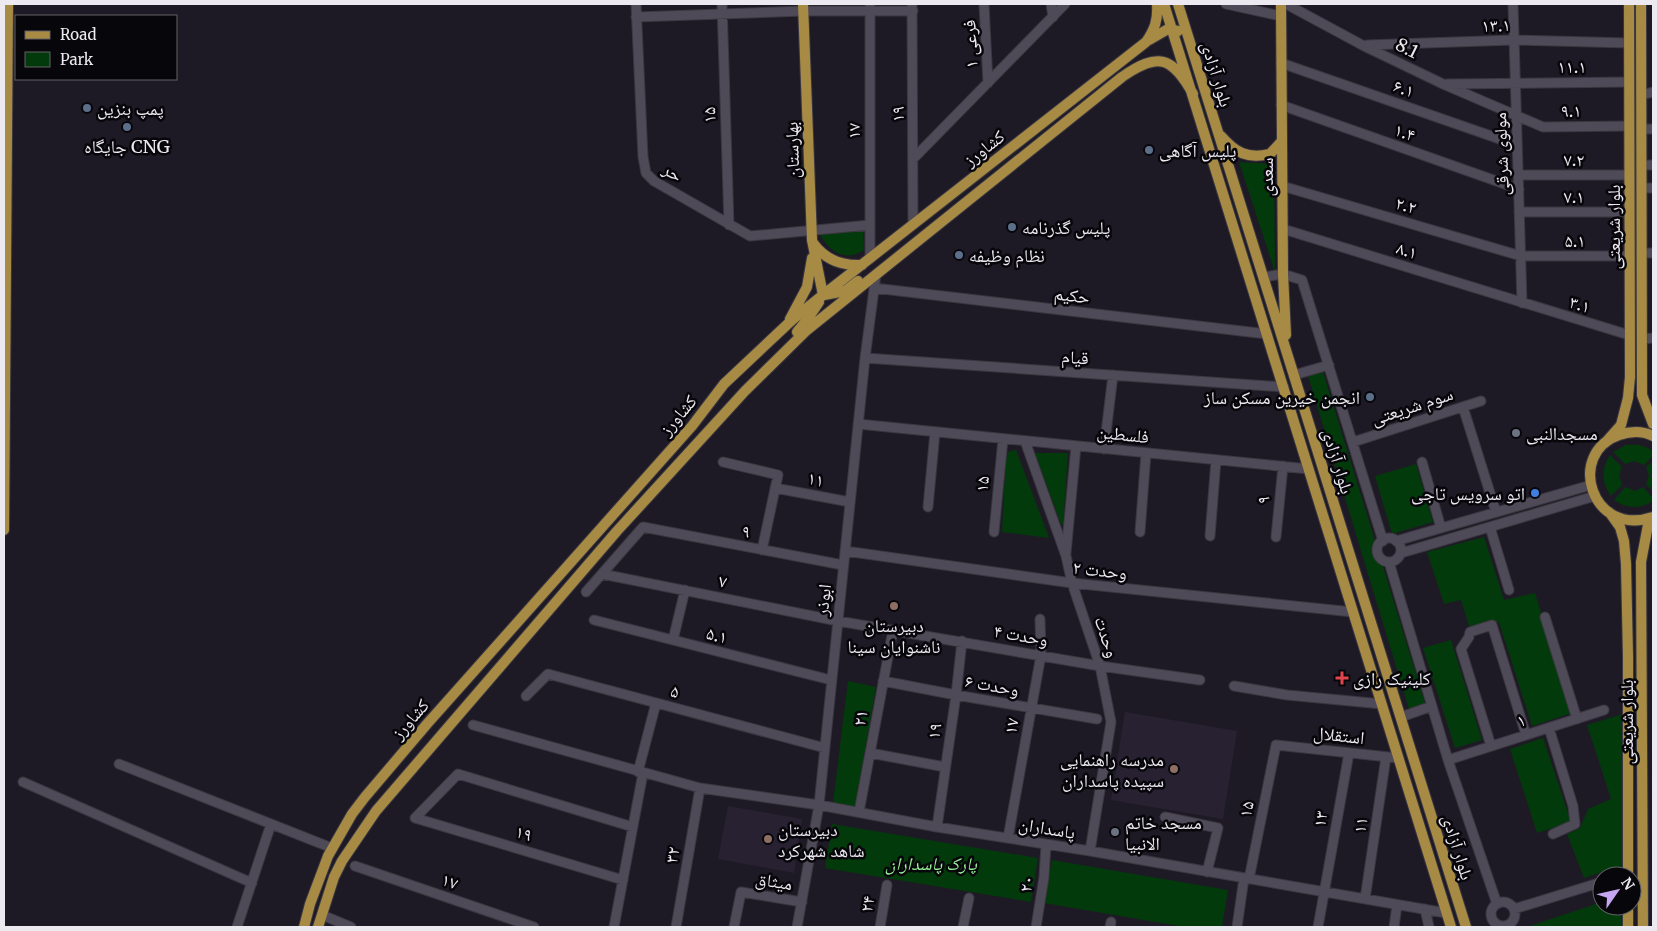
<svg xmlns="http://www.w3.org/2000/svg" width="1657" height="931" font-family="Merriweather,'Noto Naskh Arabic',serif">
  <rect width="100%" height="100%" fill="#1e1a25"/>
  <path fill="#282131" d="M1125,712l112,19 -14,88 -112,-19z
    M728,806l74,13 -8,54 -76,-14z"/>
  <path fill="#033a0b" d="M1239,162l35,2 1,108z
    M863,229l1,21c-20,13 -35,1 -45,-17z
    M1323,372l102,331 -16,6 -101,-333z
    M1626,445c10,-1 19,0 27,6v5l-9,9 -10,-4 -9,3 -12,-12z
    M1015,450h1l33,88 -47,-6 4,-79z
    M1035,453h33l-5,72 -2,-1z
    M1610,455l12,12 -3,8 3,10 -11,11c-10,-13 -10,-27 -1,-41z
    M1653,461v31l-7,-8 3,-9 -3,-8z
    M1416,464l17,58 -41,12 -17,-58z
    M1625,487l10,4 8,-4 10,11v3c-12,8 -27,8 -39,-1z
    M1484,537l20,63 31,-7 37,120 -40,13 -33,-104 -29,7 -9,-29 -17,4 -17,-52z
    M1451,640l31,100 -27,8 -32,-100z
    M848,681l28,6 -21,120 -22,-4z
    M1623,714l1,157 -16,-1 -24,8 -17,-44 13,-6 8,-19 23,-10 -24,-74z
    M1543,738l28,84 -34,11 -27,-84z
    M832,824l206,34 -7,44 -206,-34z
    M1052,860l176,30 -6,37h-37l-141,-24z
    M1602,902v4h19l1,21h-95z"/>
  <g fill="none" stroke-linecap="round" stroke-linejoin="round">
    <g stroke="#3a3740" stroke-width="11">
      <path id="minor" d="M636,4l7,153 3,16 8,8 96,55 120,-11
        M722,4l7,221
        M870,4v255
        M912,4l1,221
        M984,4l4,79
        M1051,4l2,13
        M1226,4l55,12
        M1286,4l78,42 79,38 100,43 86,-1
        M1513,4l9,299
        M636,17l167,-6h110
        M1367,45l147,-5 115,3
        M1281,63l236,82
        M1447,84l182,-2
        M1641,95l12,-3
        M1281,105l238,84
        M1641,129h12
        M913,159l152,-155
        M1641,165h12
        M1518,175h111
        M1282,186l239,70h108
        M1641,188h12
        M1519,212h110
        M1283,229l346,106
        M1641,253h12
        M1264,277l19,-3 19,6 81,261
        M874,288l393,46
        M1642,339l11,-1
        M865,358l419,29
        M1294,375l35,-10
        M1463,407l33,105
        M858,424l451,45
        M1025,441l41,115 6,27 28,83 11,56 -21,129
        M1353,442l128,-41
        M1104,449l9,-74
        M723,462l55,13 -16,75
        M1422,462l19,66
        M775,488l75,14
        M928,507l7,-75
        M1490,527l19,63
        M994,532l9,-93
        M1140,532l6,-79
        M1210,536l6,-76
        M1276,537l7,-71
        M1377 550a12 12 0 1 1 24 0a12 12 0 1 1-24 0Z
        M1396,541l195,-56
        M845,551l227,32 281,29
        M1066,553l10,-107
        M1401,553l194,-57
        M1389,562l59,198 49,144
        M602,574l236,47 262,45 100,14
        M586,592l57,-65 200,38
        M1545,617l32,102
        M594,620l237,60
        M673,640l12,-50
        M883,681l73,14 141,24
        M1234,686l53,9 95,9
        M526,696l22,-22 277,74
        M1401,717l31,-11
        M473,725l227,63 119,17 118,22 153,24 356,62
        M1549,728l24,78 2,18 -22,10
        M1491,746l-30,-97 8,-12 1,-5 22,-7 34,110
        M870,753l75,14
        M1448,760l156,-50
        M119,764l213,84
        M638,772l18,-69
        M23,782l229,101
        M859,812l34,-182
        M1165,817l53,11 -11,44
        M937,827l19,-132 6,-54
        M1008,838l33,-183 -1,-36
        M355,866l179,61
        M1249,879l27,-134 122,13
        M623,880l-208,-62 43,-44 175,53
        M1365,899l21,-142
        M1491 914a12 12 0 1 1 24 0a12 12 0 1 1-24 0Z
        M1425,909l4,18
        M1514,909l88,-27
        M327,917l24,10
        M237,927l34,-103
        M614,927l29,-154
        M676,927l24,-139
        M734,927l7,-35 61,10
        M797,927l22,-122 46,-447 11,-84
        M880,927l7,-42
        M963,927l6,-29
        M1036,927l8,-50 2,-33
        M1110,927l1,-5
        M1237,927l7,-49
        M1318,927l31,-174
        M1394,927l3,-22"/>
    </g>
    <g stroke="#3a3740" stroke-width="12">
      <path id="major" d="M803,4l9,236 11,55
        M1164,4l287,923
        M1178,4l288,923
        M1281,4l2,270 3,61
        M1641,4l1,391 11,29
        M1149,40l19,-11 10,2
        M1221,136c15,17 26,23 49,18l12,-13
        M813,243c12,17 29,23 49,22
        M824,295l21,-4 13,-10
        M790,319l17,-32 5,-29
        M797,332l10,-12 12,-18
        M1653,436c-10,-5 -22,-5 -34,-1 -53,18 -28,103 34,82
        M1605,443l16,-18 7,-27 2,-21 -1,-373
        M1610,513l10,14 4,14 2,23 2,93v219
        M4,530l4,-526
        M1628,906v21
        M304,927l6,-23 18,-48 24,-42 13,-17 62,-73 265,-298 32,-42 68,-64 31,-25 323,-253c9,-13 12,-22 11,-38
        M318,927l16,-50 8,-16 34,-50 241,-280 128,-140 62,-61 315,-253c36,-25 50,-21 71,17
        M1643,927l-2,-365 7,-37 5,-7"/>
    </g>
    <use href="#minor" stroke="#4f4a57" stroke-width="9"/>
    <use href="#major" stroke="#a78b45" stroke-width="10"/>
  </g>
  <g fill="#5c6f8a" stroke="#07060a" stroke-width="2">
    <circle cx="87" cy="108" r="5"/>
    <circle cx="127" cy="127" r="5"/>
    <circle cx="1149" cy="150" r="5"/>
    <circle cx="1012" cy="227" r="5"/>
    <circle cx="959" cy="255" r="5"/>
    <circle cx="1370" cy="397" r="5"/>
  </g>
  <g fill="#6b7280" stroke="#07060a" stroke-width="2">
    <circle cx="1516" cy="433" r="5"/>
    <circle cx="1115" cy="832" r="5"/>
  </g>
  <circle fill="#3f7fe0" stroke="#07060a" stroke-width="2" cx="1535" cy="493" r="5"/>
  <g fill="#8d6e63" stroke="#07060a" stroke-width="2">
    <circle cx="894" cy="606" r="5"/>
    <circle cx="1174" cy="769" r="5"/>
    <circle cx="768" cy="839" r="5"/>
  </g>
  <path fill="#e0444e" stroke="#07060a" stroke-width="2" d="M1339.5 670.5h5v5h5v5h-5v5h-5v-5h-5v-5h5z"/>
  <g text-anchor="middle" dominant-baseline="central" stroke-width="5" stroke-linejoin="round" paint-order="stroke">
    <g font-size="18" fill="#ece9f1" stroke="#07060a">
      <text transform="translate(1496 25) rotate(-2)">۱۳.۱</text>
      <text transform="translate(970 44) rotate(-93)">فرعی ۱</text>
      <text transform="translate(1407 48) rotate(26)">8.1</text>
      <text x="1572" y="66">۱۱.۱</text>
      <text transform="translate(1217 74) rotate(73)">بلوار آزادی</text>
      <text transform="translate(1404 88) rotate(19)">۶.۱</text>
      <text x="1571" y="110">۹.۱</text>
      <text transform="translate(897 114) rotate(-90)">۱۹</text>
      <text transform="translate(709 115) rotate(-92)">۱۵</text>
      <text transform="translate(853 131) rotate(-90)">۱۷</text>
      <text transform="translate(1405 132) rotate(19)">۱.۴</text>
      <text transform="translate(984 148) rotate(-38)">کشاورز</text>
      <text transform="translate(792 150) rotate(-92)">بهارستان</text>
      <text transform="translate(1501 154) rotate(-92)">مولوی شرقی</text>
      <text x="1574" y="159">۷.۲</text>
      <text transform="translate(673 172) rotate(34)">حر</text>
      <text transform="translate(1266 177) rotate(-90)">سعدی</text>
      <text x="1574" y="196">۷.۱</text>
      <text transform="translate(1406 205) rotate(16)">۲.۲</text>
      <text transform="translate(1613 227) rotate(-90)">بلوار شریعتی</text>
      <text x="1575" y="240">۵.۱</text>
      <text transform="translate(1407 250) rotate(17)">۸.۱</text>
      <text transform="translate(1072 295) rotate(7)">حکیم</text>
      <text transform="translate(1580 304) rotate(17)">۳.۱</text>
      <text transform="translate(1075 357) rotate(4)">قیام</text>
      <text transform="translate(1412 406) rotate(-18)">سوم شریعتی</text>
      <text transform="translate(678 415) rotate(-50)">کشاورز</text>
      <text transform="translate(1123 434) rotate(6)">فلسطین</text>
      <text transform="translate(1338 461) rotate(73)">بلوار آزادی</text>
      <text transform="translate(816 479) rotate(11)">۱۱</text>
      <text transform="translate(982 484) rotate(-85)">۱۵</text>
      <text transform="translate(1263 500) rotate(-85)">۹</text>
      <text transform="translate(746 531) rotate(10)">۹</text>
      <text transform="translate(1100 570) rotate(6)">وحدت ۲</text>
      <text transform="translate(723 581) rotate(11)">۷</text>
      <text transform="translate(823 600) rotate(-84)">ابوذر</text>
      <text transform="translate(717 635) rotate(14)">۵.۱</text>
      <text transform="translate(1021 635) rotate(10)">وحدت ۴</text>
      <text transform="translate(1107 637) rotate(72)">وحدت</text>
      <text transform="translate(992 685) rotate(10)">وحدت ۶</text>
      <text transform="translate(675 691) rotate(15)">۵</text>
      <text transform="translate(860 718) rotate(-80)">۲۱</text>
      <text transform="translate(410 719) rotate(-49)">کشاورز</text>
      <text transform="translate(1521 720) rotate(-18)">۱</text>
      <text transform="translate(1626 722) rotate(-90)">بلوار شریعتی</text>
      <text transform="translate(1011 726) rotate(-80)">۱۷</text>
      <text transform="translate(934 731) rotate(-81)">۱۹</text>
      <text transform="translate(1339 735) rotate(6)">استقلال</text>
      <text transform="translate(1246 809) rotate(-79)">۱۵</text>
      <text transform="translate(1320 819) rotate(-80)">۱۳</text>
      <text transform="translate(1360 825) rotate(-81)">۱۱</text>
      <text transform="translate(1047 828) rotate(9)">پاسداران</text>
      <text transform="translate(524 833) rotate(17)">۱۹</text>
      <text transform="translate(1458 847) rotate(73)">بلوار آزادی</text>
      <text transform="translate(672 855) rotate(-80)">۳۲</text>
      <text transform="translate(450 881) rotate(19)">۱۷</text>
      <text transform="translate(774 881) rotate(9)">میثاق</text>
      <text transform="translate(1026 884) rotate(-82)">۲۰</text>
      <text transform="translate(867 904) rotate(-80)">۲۴</text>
    </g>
    <g font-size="18" fill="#ece9f1" stroke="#07060a" text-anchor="start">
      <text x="97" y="108">پمپ بنزین</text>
      <text x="127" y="146" text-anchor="middle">جایگاه CNG</text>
      <text x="1159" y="150">پلیس آگاهی</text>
      <text x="1022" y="227">پلیس گذرنامه</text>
      <text x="969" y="255">نظام وظیفه</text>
      <text x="1360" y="397" text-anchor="end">انجمن خیرین مسکن ساز</text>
      <text x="1526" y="433">مسجدالنبی</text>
      <text x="1525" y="493" text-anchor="end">اتو سرویس تاجی</text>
      <text x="894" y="625" text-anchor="middle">دبیرستان<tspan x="894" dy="21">ناشنوایان سینا</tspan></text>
      <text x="1353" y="678">کلینیک رازی</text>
      <text x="1164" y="759" text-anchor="end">مدرسه راهنمایی<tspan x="1164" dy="21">سپیده پاسداران</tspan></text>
      <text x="1125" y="822">مسجد خاتم<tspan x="1125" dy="21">الانبیا</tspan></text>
      <text x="778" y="829">دبیرستان‌<tspan x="778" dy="21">شاهد شهرکرد</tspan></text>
    </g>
    <g font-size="18" font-style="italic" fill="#98f29a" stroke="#07060a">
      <text x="931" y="863">پارک پاسداران</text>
    </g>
  </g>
  <rect width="1657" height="931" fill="none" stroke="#ece9f1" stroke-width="10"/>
  <rect x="15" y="15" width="162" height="65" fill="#07060a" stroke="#636166"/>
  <rect x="25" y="31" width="25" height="8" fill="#a78b45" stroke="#636166"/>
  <text x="60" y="40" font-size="15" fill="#ece9f1">Road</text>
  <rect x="25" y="52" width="25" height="15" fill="#033a0b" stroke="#636166"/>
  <text x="60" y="65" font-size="15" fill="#ece9f1">Park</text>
  <g transform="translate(1617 891) rotate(56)"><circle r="24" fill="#07060a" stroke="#636166"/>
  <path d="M0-4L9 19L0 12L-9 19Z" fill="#c6a6f0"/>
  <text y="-8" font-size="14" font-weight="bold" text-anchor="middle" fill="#ece9f1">N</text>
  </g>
</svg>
